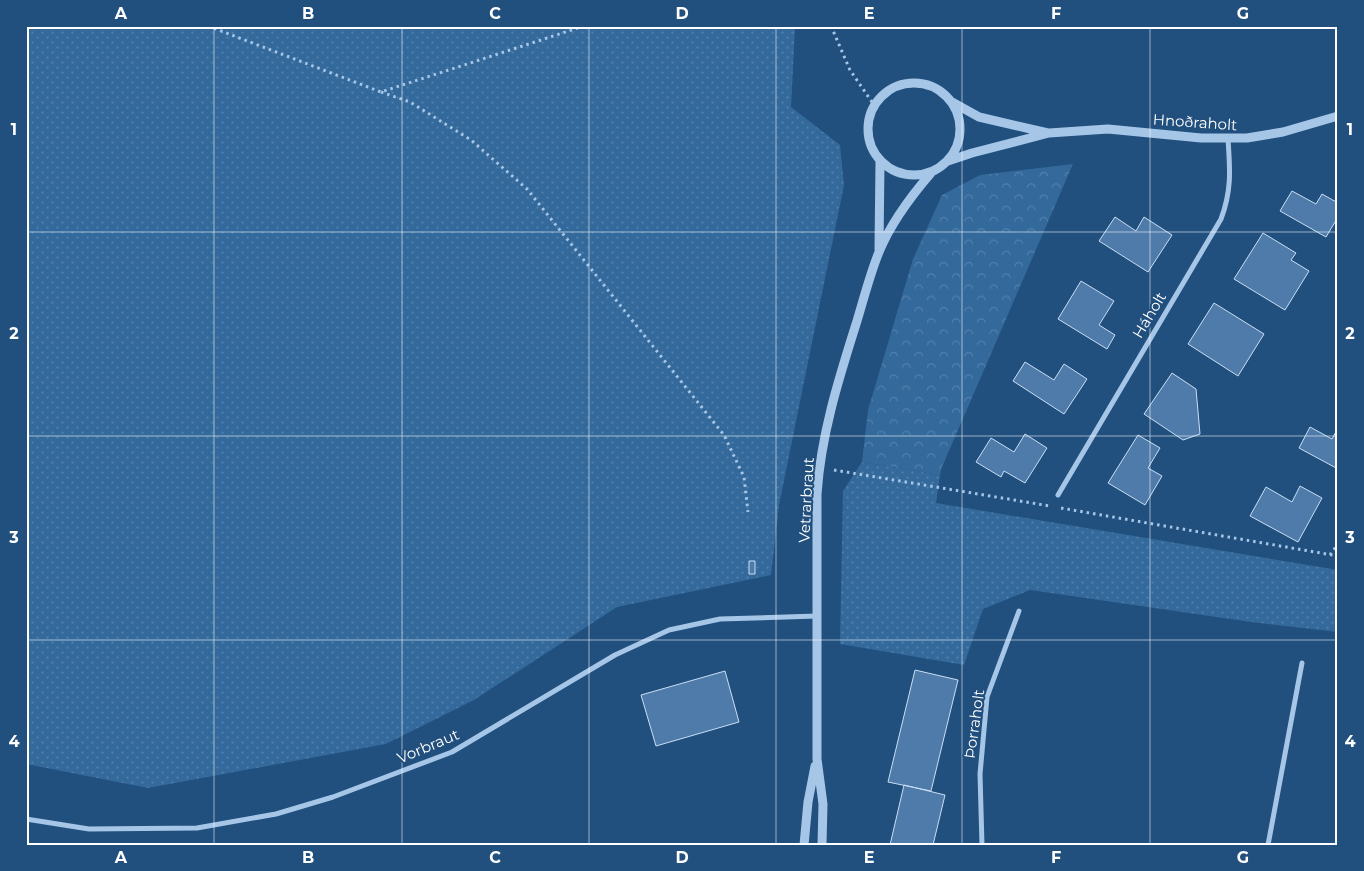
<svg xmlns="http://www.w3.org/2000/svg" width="1364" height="871" font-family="Montserrat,sans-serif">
  <defs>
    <pattern id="grass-dots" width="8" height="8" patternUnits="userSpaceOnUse" patternTransform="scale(1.25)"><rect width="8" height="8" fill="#34699c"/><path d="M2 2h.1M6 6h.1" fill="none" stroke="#5280ab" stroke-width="1.8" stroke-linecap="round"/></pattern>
    <pattern id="forest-crowns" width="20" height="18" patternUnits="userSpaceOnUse" patternTransform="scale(1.25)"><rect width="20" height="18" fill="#34699c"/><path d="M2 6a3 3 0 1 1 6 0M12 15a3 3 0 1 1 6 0" fill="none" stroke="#5280ab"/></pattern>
  </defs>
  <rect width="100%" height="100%" fill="#214f7e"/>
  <path fill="url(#grass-dots)" d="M26,26h767l2,3 -4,78 49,38 4,40 -65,320 -8,70 -154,32 -143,93 -88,44 -238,44 -122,-24z
    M862,462l78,13 -4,28 402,67v62l-87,-10 -221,-32 -47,19 -19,56 -124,-21 3,-153z"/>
  <path fill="url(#forest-crowns)" d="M1073,164l-131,303 -2,8 -78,-13 6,-52 45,-151 29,-64 38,-20z"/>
  <path fill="#4e7ba9" stroke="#c9dff5" d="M1292,191l24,13 6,-10 16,9v14l-12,20 -46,-26z
    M1115,217l21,14 8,-14 28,18 -24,37 -49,-31z
    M1263,233l33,20 -5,7 18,11 -24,39 -51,-31z
    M1081,281l33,20 -15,24 16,10 -8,14 -49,-30z
    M1214,303l50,31 -26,42 -50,-32z
    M1025,362l29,18 10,-16 23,15 -23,35 -51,-33z
    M1172,373l24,16 4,45 -17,6 -39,-26z
    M1310,427l22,12 6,-11v41l-39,-21z
    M1025,434l22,14 -22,35 -21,-12 -3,6 -25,-15 15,-24 23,14z
    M1138,435l22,13 -12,20 14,8 -17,29 -37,-22z
    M1300,486l22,12 -24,44 -48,-26 16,-29 26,15z
    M749,561h6v13h-6z
    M915,670l43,10 -27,111 -43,-9z
    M725,671l14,51 -83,24 -15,-51z
    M904,785l41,10 -12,50h-43z"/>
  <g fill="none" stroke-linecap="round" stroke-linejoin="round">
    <path stroke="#a6c6e7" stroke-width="3" stroke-dasharray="2.5 4" stroke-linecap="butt" d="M208,26l173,66 203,-66
      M831,26l19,44 24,35
      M381,92l29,10 61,38 56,49 197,246 20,42 4,35
      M834,470l216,36
      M1061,508l277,48
      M1330,555l8,-11"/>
    <path stroke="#a6c6e7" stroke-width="5" d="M1058,495l163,-276c11,-29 9,-50 7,-80
      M26,819l63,10 108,-1 79,-14 57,-17 119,-45 163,-97 54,-25 51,-11 97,-3
      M982,845l-2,-71 7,-77 32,-86
      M1268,845l34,-182"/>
    <path stroke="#a6c6e7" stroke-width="9" d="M868 129a46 46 0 1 1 92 0a46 46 0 1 1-92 0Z
      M952,102l27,15 69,16
      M948,161l24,-8 77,-20 59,-4 93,9h46l36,-6 55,-16
      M879,249l1,-88
      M804,845l4,-43 7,-36
      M822,845l1,-41 -6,-45v-265c4,-60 22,-116 40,-173 7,-23 13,-47 22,-69 11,-27 33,-57 52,-79"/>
  </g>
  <path fill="none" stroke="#fff" stroke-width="1" stroke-opacity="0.55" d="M214,26v819M402,26v819M589,26v819M776,26v819M962,26v819M1150,26v819M26,232h1312M26,436h1312M26,640h1312"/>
  <g text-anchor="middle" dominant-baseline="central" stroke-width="4" stroke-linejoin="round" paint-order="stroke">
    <g font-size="15" fill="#fff" stroke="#214f7e">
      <text transform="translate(1195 122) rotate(4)">Hnoðraholt</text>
      <text transform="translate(1149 315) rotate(-59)">Háholt</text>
      <text transform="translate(806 500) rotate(-87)">Vetrarbraut</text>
      <text transform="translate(974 724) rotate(-82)">Þorraholt</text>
      <text transform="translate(428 746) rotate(-23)">Vorbraut</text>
    </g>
  </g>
  <rect width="1364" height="871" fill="none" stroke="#214f7e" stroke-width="55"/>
  <rect x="28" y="28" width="1308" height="816" fill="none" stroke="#fff" stroke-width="2"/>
  <g font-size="16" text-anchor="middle" font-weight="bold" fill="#fff">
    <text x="121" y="19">A</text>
    <text x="308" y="19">B</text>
    <text x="495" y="19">C</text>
    <text x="682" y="19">D</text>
    <text x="869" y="19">E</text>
    <text x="1056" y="19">F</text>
    <text x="1243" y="19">G</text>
    <text x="14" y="135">1</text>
    <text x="1350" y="135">1</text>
    <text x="14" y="339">2</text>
    <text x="1350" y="339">2</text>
    <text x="14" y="543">3</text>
    <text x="1350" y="543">3</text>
    <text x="14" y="747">4</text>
    <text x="1350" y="747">4</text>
    <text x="121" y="863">A</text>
    <text x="308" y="863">B</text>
    <text x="495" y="863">C</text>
    <text x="682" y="863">D</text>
    <text x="869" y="863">E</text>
    <text x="1056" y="863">F</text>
    <text x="1243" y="863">G</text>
  </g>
</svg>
